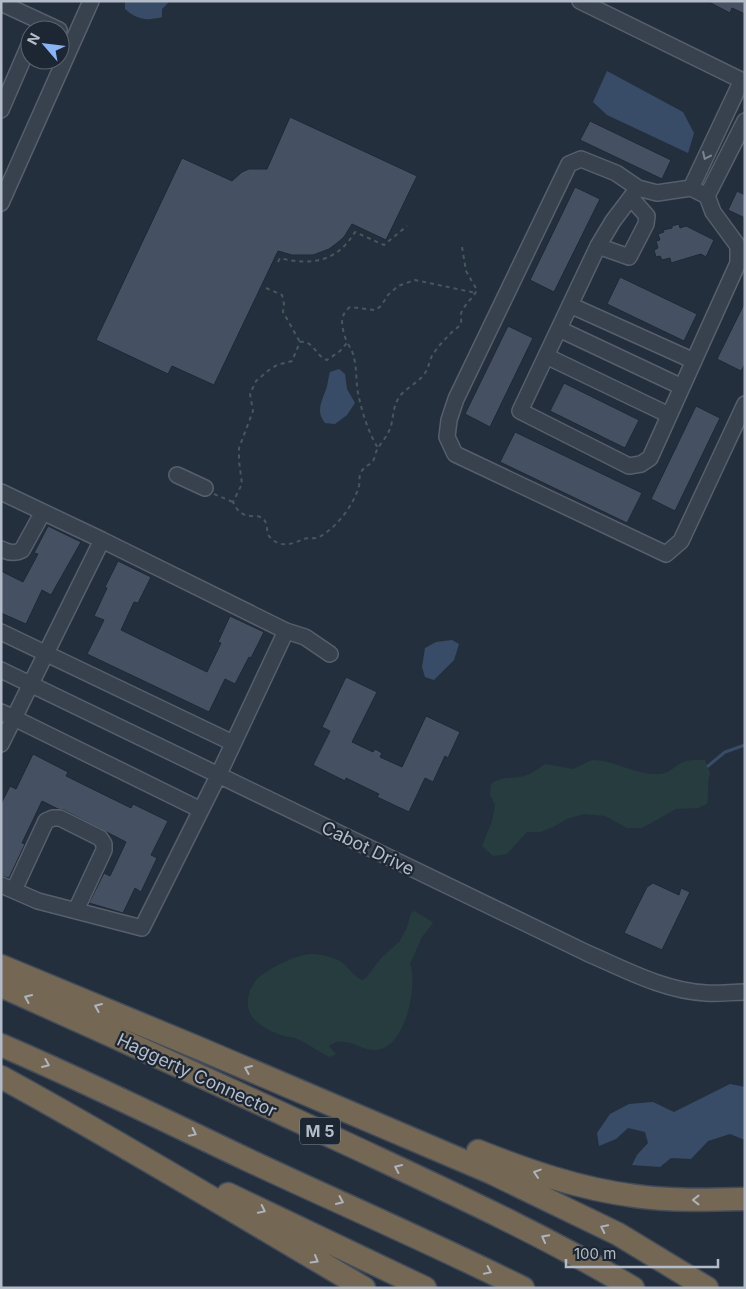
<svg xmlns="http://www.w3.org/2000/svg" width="746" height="1289" font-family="Inter,sans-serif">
  <rect width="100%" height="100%" fill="#242f3e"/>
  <path fill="#263c3f" d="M592,760c21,0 40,13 61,14 16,1 16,-4 28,-11 7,-4 17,-3 24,-3l5,13c-3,9 -1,21 -3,31l-9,4 -22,1 -34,19h-15l-22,-12 -21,-2 -17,5 -14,8 -13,5h-13l-20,22 -14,2 -11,-10 10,-25 3,-16 -5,-10 1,-11c12,-9 22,-4 36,-9 6,-2 12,-7 18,-11l28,5z
    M414,911l17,10 2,2 -11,14 -12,27c8,21 -4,83 -33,86 -16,2 -32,-17 -48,-4l7,8 -5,3 -3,-1c-11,-5 -22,-14 -33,-18 -4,-1 -8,-1 -11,-2 -10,-3 -24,-10 -30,-17 -11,-11 -6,-31 4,-41 11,-10 41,-25 55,-24 10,0 25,4 32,11 6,6 9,11 17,15l4,-2 15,-20 19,-17 7,-14 4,-14z"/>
  <path fill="#394c67" d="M125,1h42l1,2 -6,6v8c-16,4 -24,3 -37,-8z
    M607,71l76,41 11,21 -6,20 -81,-38 -14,-13z
    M339,369l6,5 2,15 8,14 -8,12 -12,9 -10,-1c-9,-11 -4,-20 0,-31 3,-6 3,-14 5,-20z
    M452,640l7,4 -5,16 -20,20 -9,-3 -3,-10 3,-19 11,-6z
    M730,1084l15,3v53l-15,-6 -22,7 -17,18 -20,-1 -11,9 -28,-2 5,-10 11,-12 -3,-11 -17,-4 -12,11 -17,7 -2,-13 13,-19 19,-10 24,-2 21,10z"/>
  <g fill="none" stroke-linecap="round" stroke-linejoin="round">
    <path stroke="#394c67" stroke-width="3" d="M708,766l17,-14 20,-7"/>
  </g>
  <path fill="#455162" stroke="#1f2835" d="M707,1h38v13l-13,-6 -2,5z
    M290,117l127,59 -31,64 -34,-16 -8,13 -7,6 -8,6 -16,6h-21l-14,-4 -64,134 -42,-19 -4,8 -72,-34 86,-182 50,23 10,-9 7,-3h18z
    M590,121l81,39 -9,19 -82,-39z
    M575,187l25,12 -46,93 -24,-12z
    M737,191l8,4v23l-17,-8z
    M679,224l1,4 6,-2 28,14 -8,17 -5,-3 -30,9 -1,-5 -8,2 -2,-4 -4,1 -2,-7 4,-2 -2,-7 4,-1 -2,-6 6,-2 -1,-2 9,-2v-2z
    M620,277l77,37 -13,27 -77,-37z
    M745,302v62l-4,7 -24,-12z
    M508,326l25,12 -43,89 -25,-13z
    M564,383l75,37 -14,28 -75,-37z
    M696,406l24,12 -45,93 -24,-12z
    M515,432l127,61 -15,30 -127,-61z
    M48,526l33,16 -30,53 -9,-5 -16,34 -25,-11v-42l22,11 15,-28 -4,-1z
    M118,561l33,16 -13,26 -4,-1 -13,28 86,42 14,-29 -3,-1 12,-26 34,16 -13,26 -2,-1 -14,27 -10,-5 -16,33 -122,-58 17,-34 -10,-4 13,-28 -2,-1z
    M346,677l31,15 -25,50 21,10 2,-3 7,4 -2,4 22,10 24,-51 34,16 -12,26 -3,-2 -12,26 -8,-4 -16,34 -32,-15 2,-3 -33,-16 -1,3 -32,-16 17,-34 -8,-4z
    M33,754l35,18 -2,4 65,32 2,-4 35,17 -17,34 6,3 -16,34 -6,-4 -12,25 -34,-10 15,-30 6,3 16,-34 -62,-32 -6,-1 -16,-8 -20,42 3,1 -16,34 -8,-2v-72l9,-18 6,3z
    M653,883l26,12 2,-7 9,4 -28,58 -38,-17 23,-46z"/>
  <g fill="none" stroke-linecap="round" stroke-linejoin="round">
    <g stroke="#565f6c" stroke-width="18">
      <path id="minor" d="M580,1l165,81
        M1,3l58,27
        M1,110l29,-67
        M638,188l-25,33 -15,25 -78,165 109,55 12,-2 9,-6 88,-195v-17l-25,-34 -6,-16 38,-75
        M691,188l51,-108
        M707,196l-16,-8 -34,5 -19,-5 -22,-15 -35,-14 -12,5 -113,235 -7,21 -2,17 8,17 211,100 15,-13 64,-137
        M1,203l90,-202
        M598,246l31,11 17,-33 1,-8 -16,-18
        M570,305l124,56
        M559,329l123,58
        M546,356l123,59
        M177,475l28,13
        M1,492l101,48
        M1,549c8,4 14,5 21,1l21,-38
        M286,631l19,6 25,17
        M1,632l232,111
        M1,670l586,283c37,16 77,38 119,40 13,1 26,-1 39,-1
        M1,712l13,6 88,-178 184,91 -68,145 -76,152 -104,-27 -37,-16
        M1,744l13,-26 187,92
        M14,890l32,-69 7,-3h7l40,20 4,6v6l-28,60"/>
    </g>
    <g stroke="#434c59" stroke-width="25">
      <path id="highway" d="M1,966l195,81 296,126 126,61 89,54
        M1,986c119,53 237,107 355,162 94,44 188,87 277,140
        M1,1045c84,36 165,76 247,115 92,43 184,83 275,128
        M1,1077c123,67 242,140 363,211
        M478,1151c50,20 102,38 157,45 36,5 73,4 110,3
        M228,1194l197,94"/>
    </g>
    <path stroke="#44595c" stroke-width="2" stroke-dasharray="4 4" stroke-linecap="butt" d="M462,247l4,24 11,19c-4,8 -11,13 -15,21 -3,5 1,10 -2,14 -2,3 -4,3 -6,5 -8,8 -16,16 -22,26 -3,5 -3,12 -7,17 -7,11 -21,15 -27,26 -6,10 -4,22 -9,32 -3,7 -9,13 -12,19 -2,3 -2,8 -4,11 -4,5 -11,6 -13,14 -1,3 0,7 -1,11 -5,18 -21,40 -38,50 -6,4 -12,1 -18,3 -11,6 -25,9 -34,-3 -3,-5 -1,-10 -4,-15 -6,-11 -22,4 -32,-19l9,-18 -3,-23v-13l14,-37 -3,-17 6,-13 13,-11 8,-5 15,-4 8,-19c14,-2 16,15 27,18l13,-9 7,-8c-4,-13 -10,-26 3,-36l25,3 6,-4 7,-11 10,-9 17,-6 61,13
      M278,262l2,-4c31,8 57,4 75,-26l29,13 23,-19
      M266,288l16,7 2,9 -1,8 17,30
      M348,344c10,14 7,32 10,49 4,19 10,39 20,55
      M214,494l19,8"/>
    <use href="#minor" stroke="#38414e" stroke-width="15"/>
    <use href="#highway" stroke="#746855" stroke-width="22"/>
  </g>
  <defs><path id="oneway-chevron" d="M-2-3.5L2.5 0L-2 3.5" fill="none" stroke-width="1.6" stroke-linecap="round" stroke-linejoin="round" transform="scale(1.25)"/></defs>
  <use stroke="#7c8592" href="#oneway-chevron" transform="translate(706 156) rotate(115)"/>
  <g stroke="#aeb4bd">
    <use href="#oneway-chevron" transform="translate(28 998) rotate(-156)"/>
    <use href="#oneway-chevron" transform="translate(98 1007) rotate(-157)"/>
    <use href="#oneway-chevron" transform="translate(46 1064) rotate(23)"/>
    <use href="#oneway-chevron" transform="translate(248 1069) rotate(-157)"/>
    <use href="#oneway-chevron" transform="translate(193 1133) rotate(26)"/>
    <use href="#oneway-chevron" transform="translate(398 1168) rotate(-155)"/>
    <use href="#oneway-chevron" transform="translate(537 1173) rotate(-162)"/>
    <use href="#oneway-chevron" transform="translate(696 1200) rotate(-180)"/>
    <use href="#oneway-chevron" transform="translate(340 1201) rotate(24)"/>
    <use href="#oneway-chevron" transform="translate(262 1210) rotate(26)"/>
    <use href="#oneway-chevron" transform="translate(604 1228) rotate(-154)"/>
    <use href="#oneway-chevron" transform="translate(545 1238) rotate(-152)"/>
    <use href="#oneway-chevron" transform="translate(315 1260) rotate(30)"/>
    <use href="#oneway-chevron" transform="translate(488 1271) rotate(26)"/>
  </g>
  <g text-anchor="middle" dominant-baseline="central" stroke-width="4.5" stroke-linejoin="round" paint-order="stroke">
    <rect fill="#1d2633" stroke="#878f9c" stroke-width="1" x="300" y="1117.5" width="40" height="27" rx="4"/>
    <g font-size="16" font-weight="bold" fill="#b4bcc9">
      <text x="320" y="1131">M 5</text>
    </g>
    <g font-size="18" fill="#b4bcc9" stroke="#1d2633">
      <text transform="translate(368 848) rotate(26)">Cabot Drive</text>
      <text transform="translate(197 1075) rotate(25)">Haggerty Connector</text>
    </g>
  </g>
  <rect width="746" height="1289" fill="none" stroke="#b4bcc9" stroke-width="5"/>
  <g transform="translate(45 45) rotate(298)"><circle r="24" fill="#1d2633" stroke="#59626f"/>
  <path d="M0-4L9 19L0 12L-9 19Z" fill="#8ab4f8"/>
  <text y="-8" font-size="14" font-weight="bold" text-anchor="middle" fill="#b4bcc9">N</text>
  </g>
  <path d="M566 1259v8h152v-8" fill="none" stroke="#b4bcc9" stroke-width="2.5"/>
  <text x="574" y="1259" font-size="15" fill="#b4bcc9" stroke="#1d2633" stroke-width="4" paint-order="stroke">100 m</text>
</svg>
